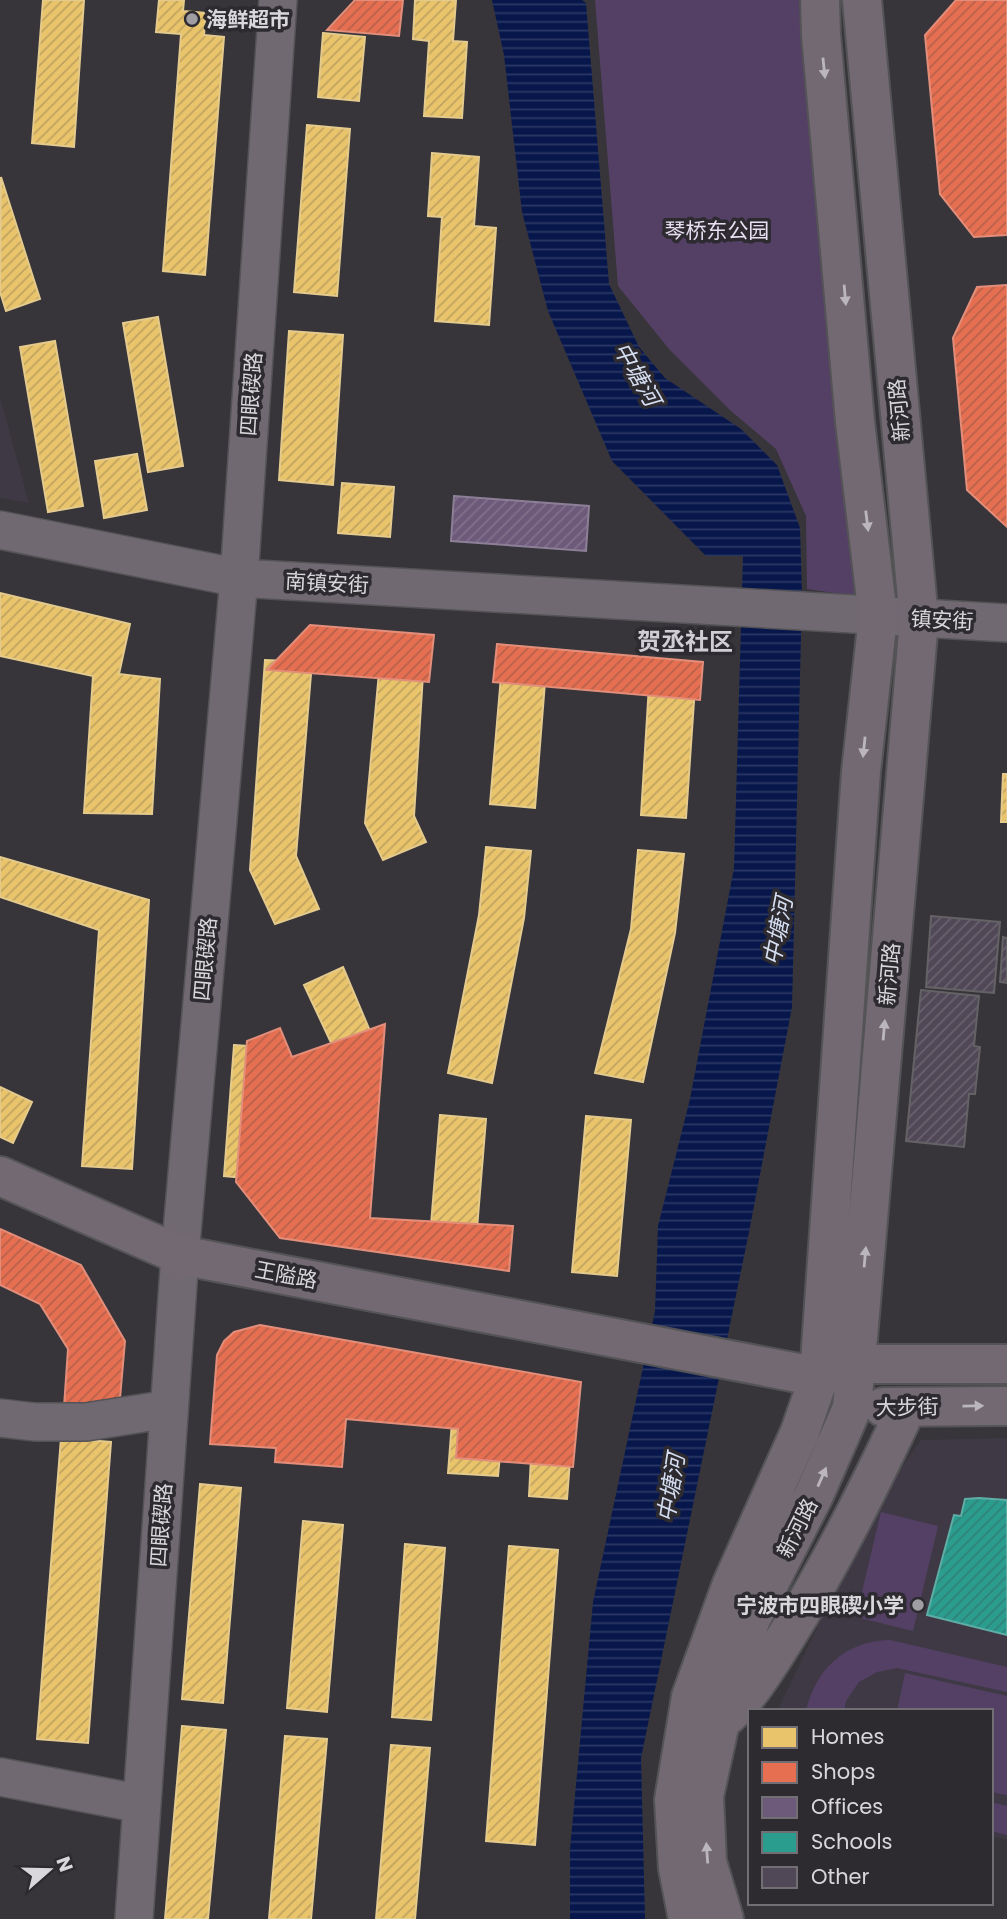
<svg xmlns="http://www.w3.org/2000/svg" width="1007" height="1919" font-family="Poppins,'Noto Sans SC',sans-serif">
  <defs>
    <pattern id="water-rules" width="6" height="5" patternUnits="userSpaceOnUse" patternTransform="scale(1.75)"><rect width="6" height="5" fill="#07174c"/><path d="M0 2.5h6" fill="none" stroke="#2b3865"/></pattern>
    <pattern id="homes-hatch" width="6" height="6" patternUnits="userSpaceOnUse" patternTransform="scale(1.75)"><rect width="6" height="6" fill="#e9c46a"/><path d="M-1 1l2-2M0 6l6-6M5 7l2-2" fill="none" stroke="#bfa360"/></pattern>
    <pattern id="shops-hatch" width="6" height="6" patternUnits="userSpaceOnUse" patternTransform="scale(1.75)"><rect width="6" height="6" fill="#e76f51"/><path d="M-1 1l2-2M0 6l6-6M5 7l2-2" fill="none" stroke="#b5614c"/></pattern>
    <pattern id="offices-hatch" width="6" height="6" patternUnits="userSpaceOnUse" patternTransform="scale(1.75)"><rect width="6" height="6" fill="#6d597a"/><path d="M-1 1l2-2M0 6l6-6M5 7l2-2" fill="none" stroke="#81708c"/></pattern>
    <pattern id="schools-hatch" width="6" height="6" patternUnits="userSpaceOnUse" patternTransform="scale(1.75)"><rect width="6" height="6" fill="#2a9d8f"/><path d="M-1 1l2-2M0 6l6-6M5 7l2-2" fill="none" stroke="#318178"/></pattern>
    <pattern id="building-hatch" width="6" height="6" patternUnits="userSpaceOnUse" patternTransform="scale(1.75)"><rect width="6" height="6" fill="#504856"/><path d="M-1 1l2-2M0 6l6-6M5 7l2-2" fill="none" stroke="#69626e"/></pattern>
  </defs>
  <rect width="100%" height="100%" fill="#37353a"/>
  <path fill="#3f3945" d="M0,397l29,106 -29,-5z
    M1007,1438v402l-16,-4v-125h-214l102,-212 42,-59z"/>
  <path fill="#544065" d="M595,0h204l2,38 60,559 -54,-8 -1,-73 -30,-67 -45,-38 -62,-62 -51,-63z
    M881,1512l57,14 -25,105 -57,-14z
    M890,1640l117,27v25l-110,-24 -20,4 -18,10 -13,19 -2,10h-38c10,-42 39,-70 84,-71z
    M905,1673l102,23v99l-16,-3v-81h-94z
    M991,1802l16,4v29l-16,-4z"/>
  <path fill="url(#water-rules)" d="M492,0h90l4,3 23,281 30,63 26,31 76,51 36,36 23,63 2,66 -10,413 -43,225 -108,526 4,161h-75v-70l23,-247 62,-291 3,-85 32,-127 44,-231 9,-312h-37l-94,-95 -64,-150 -26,-99 -18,-157z"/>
  <path fill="url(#homes-hatch)" stroke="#e4ca8c" stroke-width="2" d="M43,0h41l-10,147 -42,-4z
    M159,0h25l-1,11 23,2 -2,22 20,2 -19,238 -42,-4 18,-237 -25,-2z
    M415,0h41l-3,41 14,1 -5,76 -38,-2 5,-75 -16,-2z
    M1003,2l4,71v156l-33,2 -14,-226z
    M323,33l42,4 -6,64 -41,-4z
    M307,125l43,4 -13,167 -43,-4z
    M432,153l47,4 -5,69 22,2 -7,97 -54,-4 7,-104 -14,-1z
    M1,177l39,122 -34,12 -6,-19z
    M1007,288v232h-2l-24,-230z
    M158,317l25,149 -35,6 -25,-149z
    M289,331l54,4 -10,150 -54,-5z
    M55,341l28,165 -35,6 -28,-165z
    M137,454l10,56 -43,8 -9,-57z
    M342,483l52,4 -4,50 -52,-4z
    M0,593l130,31 -11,50 41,5 -8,135 -68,-1 9,-137 -93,-20z
    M382,640l43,3 -11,173 12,26 -43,18 -18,-37z
    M503,653l44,4 -12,151 -45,-4z
    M265,660l47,2 -16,194 23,53 -44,15 -25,-54z
    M650,669l46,3 -10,146 -45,-3z
    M1003,774h4v48h-6z
    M486,847l45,4 -7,67 -32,165 -44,-10 31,-158z
    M638,850l46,4 -9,79 -32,149 -48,-9 36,-144z
    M0,857l149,43 -17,269 -50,-3 17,-236 -99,-33z
    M343,967l35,83 -15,195 -46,-7 17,-189 -30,-64z
    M234,1045l43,3 -9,132 -44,-4z
    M0,1087l32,15 -19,41 -13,-6z
    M440,1115l46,4 -11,134 -46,-4z
    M586,1116l45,4 -14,156 -45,-4z
    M33,1246l45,25 43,70 -5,66 -50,-2 4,-55 -29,-48 -29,-14z
    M308,1354l40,3 -4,50 -23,-2v9l22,1 -4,50 -38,-2 3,-39 -32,-2 -1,21 -51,-4 5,-76 49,4 -2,23 33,2z
    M535,1387l41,3 -4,50 -23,-2v9l22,1 -4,51 -38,-3 2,-38 -31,-3 -2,21 -50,-3 6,-77 48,4 -2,23 33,2z
    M61,1438l50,4 -23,301 -51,-4z
    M200,1484l41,4 -18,215 -41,-4z
    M303,1521l40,4 -16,187 -40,-4z
    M405,1544l40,4 -14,172 -39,-3z
    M509,1546l49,4 -23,295 -49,-4z
    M182,1726l44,4 -18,189h-43z
    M285,1736l42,3 -16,180h-42z
    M391,1745l39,3 -15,171h-39z"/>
  <path fill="url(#shops-hatch)" stroke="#e38e7a" stroke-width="2" d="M355,0h48l-4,36 -72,-6z
    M956,0h51v235l-33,2 -34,-43 -15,-159z
    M1007,285v242l-40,-37 -14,-152 24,-51z
    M310,625l124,10 -5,47 -162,-12z
    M497,644l206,18 -3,38 -207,-18z
    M385,1024l-15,194 143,8 -4,45 -229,-33 -44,-56 11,-141 33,-13 12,29z
    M0,1229l81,36 44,76 -6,69 -55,-3 4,-58 -28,-45 -40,-19z
    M260,1325l321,57 -8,85 -117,-9 2,-29 -112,-10 -4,48 -67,-5 1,-14 -66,-4 7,-89 7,-14 10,-9z"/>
  <path fill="url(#offices-hatch)" stroke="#8d7f97" stroke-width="2" d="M454,496l135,10 -3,45 -135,-10z"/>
  <path fill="url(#schools-hatch)" stroke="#5eaea6" stroke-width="2" d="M979,1498l28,2v135l-80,-20 27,-100 7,1 4,-17z"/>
  <path fill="url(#building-hatch)" stroke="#646265" stroke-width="2" d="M931,916l69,6 -6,71 -68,-6z
    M1003,937l4,1v45l-7,-1z
    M921,990l58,6 -5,50 6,1 -5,47h-6l-5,53 -58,-6z"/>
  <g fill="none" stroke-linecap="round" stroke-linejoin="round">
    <g stroke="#545356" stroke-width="40">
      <path id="minor" d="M0,530l239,48 768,45
        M0,1418l35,4h51l83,-13
        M0,1777l142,27
        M134,1919l46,-664 59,-677 39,-578"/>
    </g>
    <g stroke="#545356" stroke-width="42">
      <path id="major" d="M0,1176l180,79 639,122 37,-13h151
        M883,1407l124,-1
        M722,1720c24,-18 46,-55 62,-80 47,-75 86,-154 123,-233
        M688,1919l-10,-51 -4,-68 17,-103 41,-113 68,-152 19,-55 42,-605 17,-155 -23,-195 -34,-387 -1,-35
        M724,1919l-17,-57 -3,-66 27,-124 20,-53 63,-124 38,-87 67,-788 -57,-620"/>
    </g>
    <use href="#minor" stroke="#716972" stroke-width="37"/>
    <use href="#major" stroke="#726973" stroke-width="38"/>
  </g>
  <defs><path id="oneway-solid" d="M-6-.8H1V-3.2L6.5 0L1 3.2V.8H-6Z" transform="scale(1.75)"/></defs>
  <g fill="#bab6bc">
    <use href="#oneway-solid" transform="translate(824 68) rotate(84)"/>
    <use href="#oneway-solid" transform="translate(845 295) rotate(85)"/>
    <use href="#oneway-solid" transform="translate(867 521) rotate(83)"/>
    <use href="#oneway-solid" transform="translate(864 747) rotate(96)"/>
    <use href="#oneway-solid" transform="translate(884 1030) rotate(-85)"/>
    <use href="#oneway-solid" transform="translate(865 1257) rotate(-85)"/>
    <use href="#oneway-solid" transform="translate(973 1406) rotate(-1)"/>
    <use href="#oneway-solid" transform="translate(822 1477) rotate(-66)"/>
    <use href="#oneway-solid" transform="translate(707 1853) rotate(-94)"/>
  </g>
  <g fill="#a09ea3" stroke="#2d2a30" stroke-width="2.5">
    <circle cx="192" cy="19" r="7"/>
    <circle cx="918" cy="1605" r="7"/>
  </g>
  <g text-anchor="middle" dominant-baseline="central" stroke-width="7" stroke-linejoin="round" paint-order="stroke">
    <g font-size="21" font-weight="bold" fill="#d9d7db" stroke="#2d2a30" text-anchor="start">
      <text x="206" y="19">海鲜超市</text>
      <text x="904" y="1605" text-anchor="end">宁波市四眼碶小学</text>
    </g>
    <g font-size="21" fill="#e7def1" stroke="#2d2a30">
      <text x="717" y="230">琴桥东公园</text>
    </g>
    <g font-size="21" fill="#d9d7db" stroke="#2d2a30">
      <text transform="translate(251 394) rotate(-86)">四眼碶路</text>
      <text transform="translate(899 410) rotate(-95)">新河路</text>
      <text transform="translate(327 583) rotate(3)">南镇安街</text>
      <text transform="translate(942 620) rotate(3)">镇安街</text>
      <text transform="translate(205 959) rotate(-85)">四眼碶路</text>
      <text transform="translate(889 974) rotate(-85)">新河路</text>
      <text transform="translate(286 1275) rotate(11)">王隘路</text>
      <text transform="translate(907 1407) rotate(-1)">大步街</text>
      <text transform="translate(161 1525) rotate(-86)">四眼碶路</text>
      <text transform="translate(797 1528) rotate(-63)">新河路</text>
    </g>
    <g font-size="23" font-style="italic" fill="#d5def1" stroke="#2d2a30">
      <text transform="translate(637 374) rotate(60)">中塘河</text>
      <text transform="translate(778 931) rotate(-79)">中塘河</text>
      <text transform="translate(671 1488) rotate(-81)">中塘河</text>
    </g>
    <g font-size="24" font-weight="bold" fill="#d1cdd5" stroke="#2d2a30">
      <text x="685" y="641">贺丞社区</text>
    </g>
  </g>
  <rect x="748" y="1709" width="245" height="196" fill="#2d2a30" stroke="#726f74" stroke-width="2"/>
  <rect x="762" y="1727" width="35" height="21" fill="#e9c46a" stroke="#726f74" stroke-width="2"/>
  <text x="811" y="1744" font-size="21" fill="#d9d7db">Homes</text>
  <rect x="762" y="1762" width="35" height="21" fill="#e76f51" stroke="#726f74" stroke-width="2"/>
  <text x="811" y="1779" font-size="21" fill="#d9d7db">Shops</text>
  <rect x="762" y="1797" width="35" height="21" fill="#6d597a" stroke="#726f74" stroke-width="2"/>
  <text x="811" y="1814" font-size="21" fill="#d9d7db">Offices</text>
  <rect x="762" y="1832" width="35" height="21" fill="#2a9d8f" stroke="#726f74" stroke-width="2"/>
  <text x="811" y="1849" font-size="21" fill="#d9d7db">Schools</text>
  <rect x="762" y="1867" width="35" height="21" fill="#504856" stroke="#726f74" stroke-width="2"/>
  <text x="811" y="1884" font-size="21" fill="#d9d7db">Other</text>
  <g transform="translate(49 1870) rotate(70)" stroke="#2d2a30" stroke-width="5" paint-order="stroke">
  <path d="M0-5L12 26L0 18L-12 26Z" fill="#d9d7db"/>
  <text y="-10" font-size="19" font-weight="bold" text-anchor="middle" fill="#d9d7db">N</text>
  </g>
</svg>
